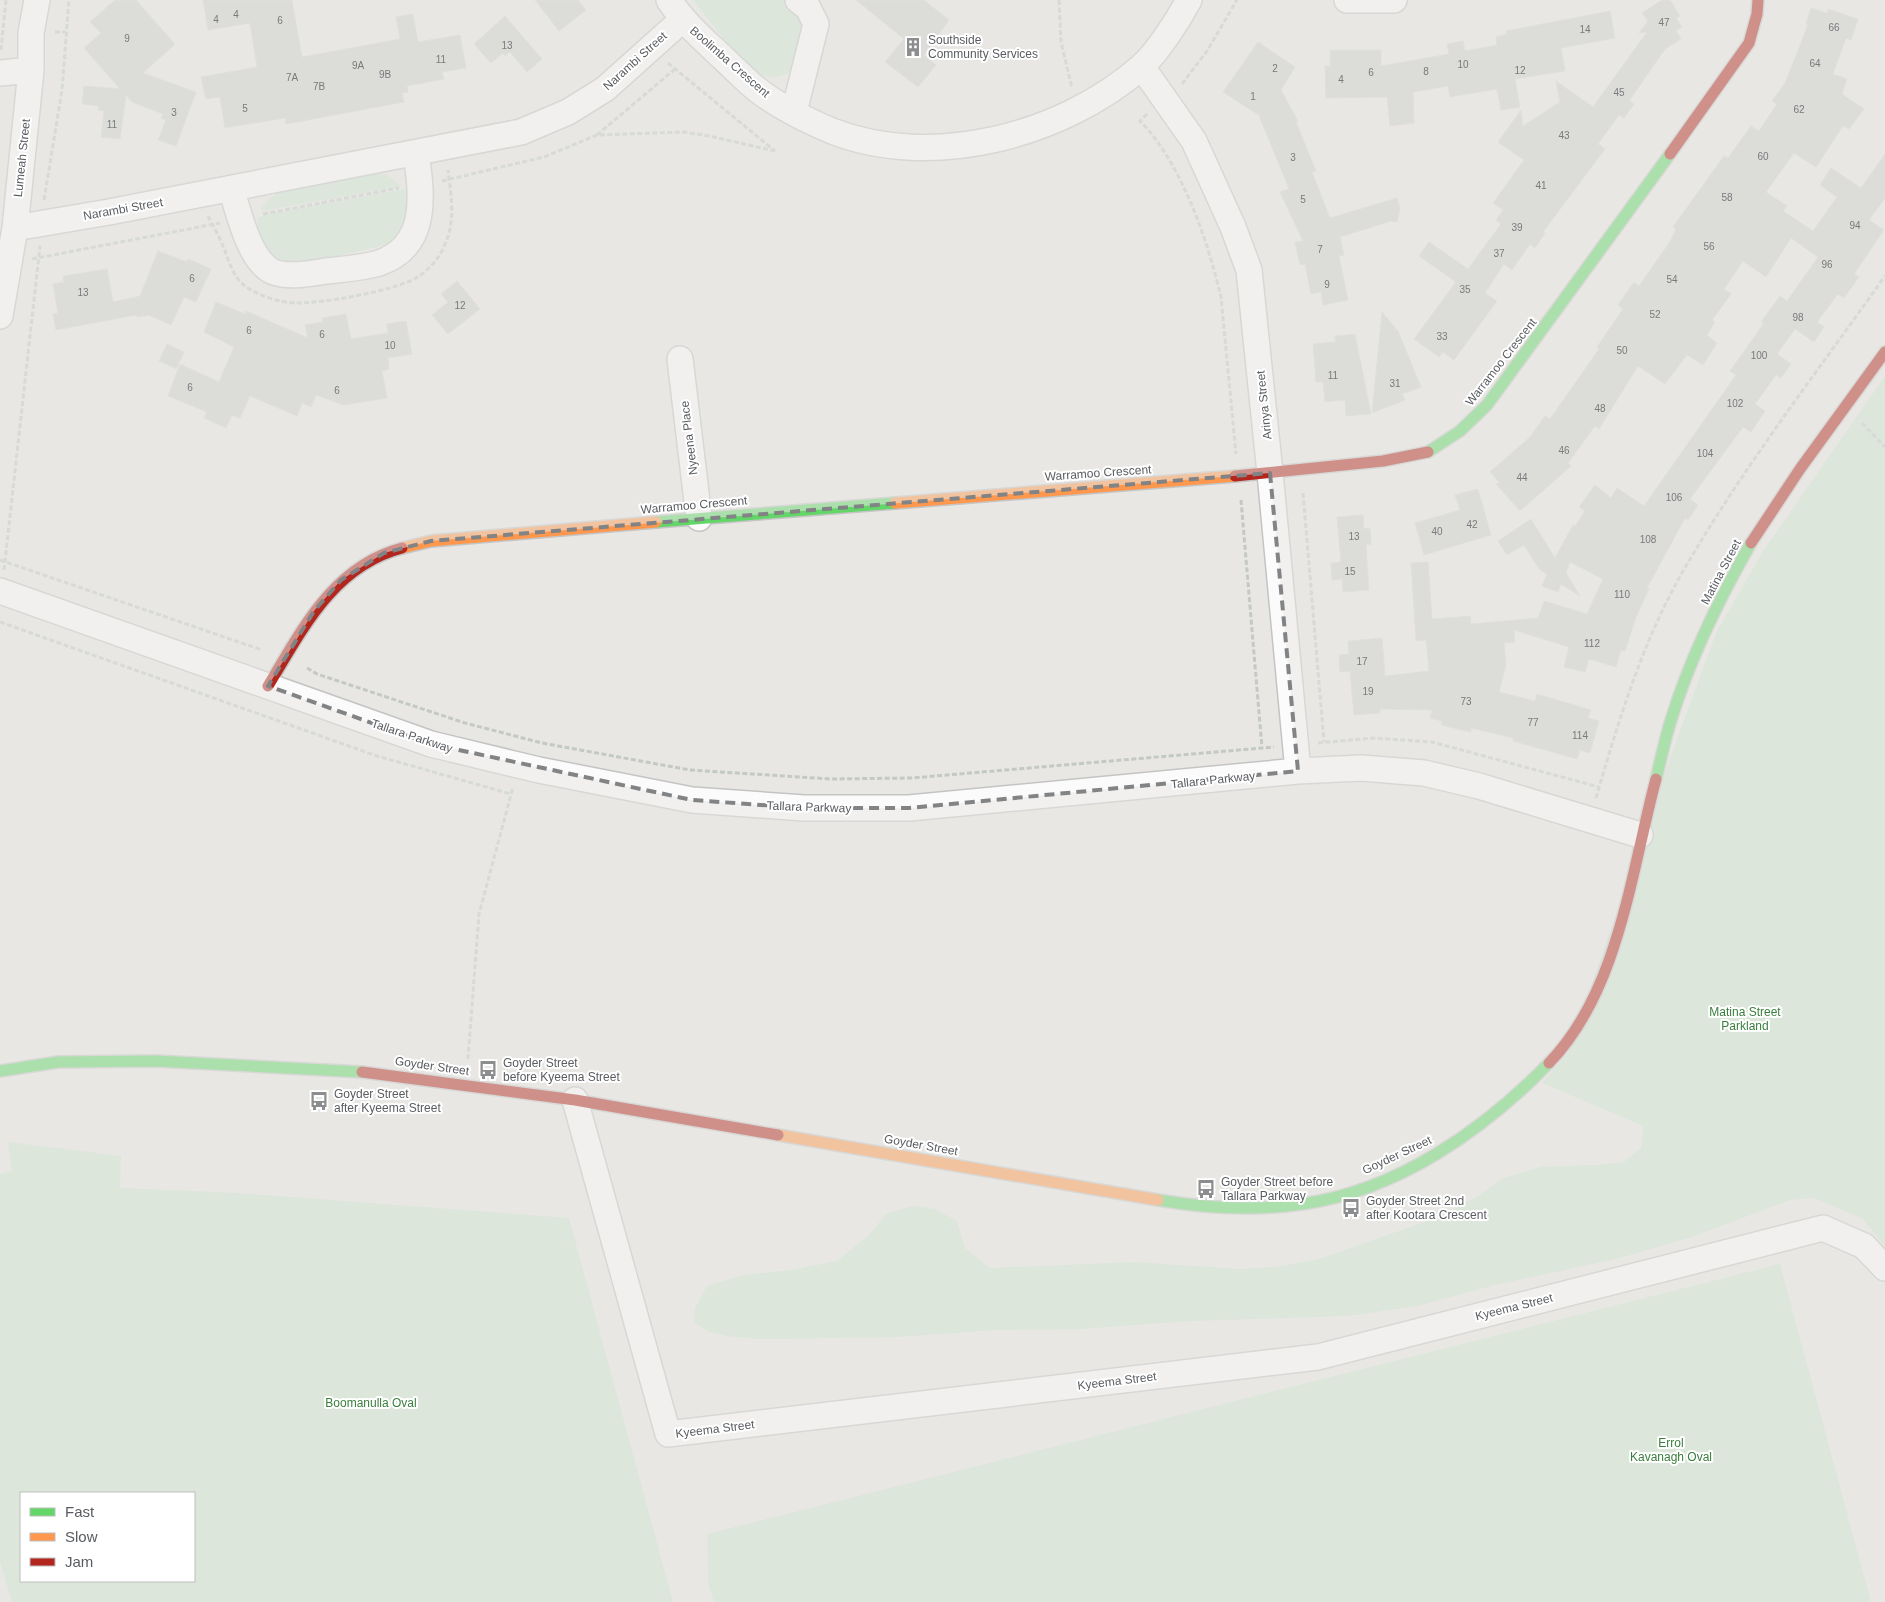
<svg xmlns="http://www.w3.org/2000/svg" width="1885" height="1602" font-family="Helvetica,sans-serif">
  <rect width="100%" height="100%" fill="#e8e7e3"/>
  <path fill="#d1e4cf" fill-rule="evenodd" d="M693,0h95c24,22 13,42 6,69 -8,6 -18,11 -29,7 -21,-7 -57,-58 -72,-76z
    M371,173l16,2 15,11 -139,25 -2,-2 8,-10 13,-9z
    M405,189l3,6v32l-16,15 -8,3c-18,5 -79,19 -96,16 -20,-3 -32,-24 -30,-43l6,-3z
    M1885,376v870l-22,-27 -49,-21 -24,2 -98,37 -72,21 -125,27 -78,21 -68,10 -159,5 -109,8 -86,1 -96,7 -141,2 -31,-3 -18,-4 -15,-10 1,-14 12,-22 37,-11 47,-5 46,-9 32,-26 17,-21 27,-8 22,3 22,12 8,27 25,20 144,-6 106,7 34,-2 45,-8 123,-43 36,-20 23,-17 39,-12 57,-2 27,-3 17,-14 2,-22 -101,-43 26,-30 105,-303 44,-119 47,-81z
    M8,1142l113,14 -1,32 119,5 330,25 104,384h-661l-12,-40v-388l12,-3zM21,1493h173v88h-173z
    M1780,1264l91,338h-1157l-6,-19 -1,-49z"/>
  <path fill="#cfcecc" stroke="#d8d6d2" d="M115,0h21l39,44 -32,29 53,19 -20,54 -18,-6 8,-20 -5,-2 2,-4 -31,-12 -6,-7 -6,44 -19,-2 3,-26 -6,-1 1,-4 -17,-2 2,-18 36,3 -36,-41 17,-15 -11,-11z
    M203,0h89l10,57 98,-18 -4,-22 17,-3 5,28 42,-7 6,33 -24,4 2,7 -37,7 1,6 -6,1 2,9 -118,22 -1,-6 -60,10 -5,-31 -14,2 -5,-22 56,-10 -7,-44 -42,7z
    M535,0h43l8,10 -27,21z
    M856,0h68l25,20 -25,35 12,10 -18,22 -33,-25 19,-23z
    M1662,0h8l10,16 -4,2 6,9 -6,4 5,8 -16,10 -36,52 5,3 -10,14 -5,-3 -21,29 7,5 -62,83 2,1 -10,15 -5,-4 -18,26 -8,-6 -19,29 12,8 -43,59 -11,-8 -4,5 -25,-18 42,-57 -37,-26 10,-14 39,27 33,-45 -5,-4 7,-10 -10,-7 31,-43 -26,-18 23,-32 2,16 37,-24 -4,-21 37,26 54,-75 -8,1 9,-12 -6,-8z
    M1811,8l16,5 1,-4 30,10 -7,21 -5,-2 -13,36 14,5 -5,15 22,15 -15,20 -6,-3 -27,41 -22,-14 -28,39 21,14 -4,5 30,20 24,-34 -17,-12 11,-17 30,20 24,-34v44l-16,22 15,10 -30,44 5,3 -15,21 -6,-4 -21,28 7,5 -10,15 -19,-13 -18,25 14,10 -10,14 -5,-3 -21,29 10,7 -14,21 -8,-5 -53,72 8,6 -10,15 -3,-2 -38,70 2,1 -13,28 -11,34 -4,-1 -5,17 -27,-8 -4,13 -21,-5 5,-20 -55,-17 1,12 -11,1 2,22 -7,27 36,9 2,-7 54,16 -3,8 11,3 -9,32 -10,-3 -3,9 -64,-18v-3l-42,-10v4l-30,-7 1,-4 -12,-3 2,-8 -52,-1v4l-26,2 -4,-44 -10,1 -1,-17 10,-1 -1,-13 34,-3 3,38 44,-5 -3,-31 -10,1 -5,-78 17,-1 4,57 38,-3 1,8 67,-6 6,-17 43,13 16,-35 -33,-17 -4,11 14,23 -19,-12 -3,8 -16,-6 5,-12 -8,-5 -15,-24 -17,10 -9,-14 33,-22 24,39 18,-33 2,1 10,-15 -6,-4 16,-22 16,13 6,-10 27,18 92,-131 -6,-4 34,-48 -3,-1 19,-26 7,5 31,-44 -27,-19 -25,39 -23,-16 -19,28 7,5 -19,26 3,2 -8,13 10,8 -14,22 -16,-10 -22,29 -27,-18 -39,63 -4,-3 -27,37 3,3 -51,45 -24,-27 4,-1 -10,-11 40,-35 15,-21 5,3 49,-70 -2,-2 26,-38 -5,-4 16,-23 5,4 30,-43 7,-14 -3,-2 51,-71 4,2 23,-32 8,5 18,-27 -5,-3 13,-18 23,-58 -2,-1z
    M1610,11l5,27 -54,10 4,23 -50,8 5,28 -19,3 -4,-21 -47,8 -2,-11 -35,6 1,31 -24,3 -3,-29 -61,1 -1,-32h5v-16h51v16l68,-12 -2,-10 16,-3 2,10 32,-6 -1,-8 11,-3 -1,-3z
    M505,16l37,43 -15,13 -17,-20 -5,4 -2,-3 -12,10 -17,-19z
    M1258,42l37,25 -14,23 17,31 -2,1 20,49 -4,1 18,46 67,-20 3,11 -3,13 -6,-1 -51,16 4,18 -5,1 9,44 -25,5 -2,-13 -10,2 -6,-30 -5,1 -5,-23 8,-1 -23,-49 9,-3 -31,-76 -1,1 -34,-22z
    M158,251l29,11 1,-3 23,10 -15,33 -12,-5 -13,28 -22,-10 -12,2 -1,-2 -80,15 -3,-16 5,-1 -5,-29 11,-2 -1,-6 44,-7 6,33 27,-6z
    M457,281l23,28 -32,25 -16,-19 16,-13 -7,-8z
    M216,302l29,12 1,-3 62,27 -3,-13 18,-3 -1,-4 24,-4 5,25 37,-6 -1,-9 19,-3 6,33 -24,4 1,11 -7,2 5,27 -43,7 -28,-10 -5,12 -9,-4 -5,13 -47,-20 -10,22 -8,-3 -6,13 -22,-10 3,-6 -39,-16 12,-32 39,18 15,-35 -30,-15z
    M1382,312l16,19 23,56 -19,7 3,6 -33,13z
    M1355,334l16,80 -25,2 -1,-16 -20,2 -2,-20h-7l-3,-38 22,-2v-6z
    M167,344l17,8 -8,17 -17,-8z
    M1478,489l13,46 -67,20 -9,-32 45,-13 -5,-15z
    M1363,515l1,14 6,-1 1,16 -5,1 3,45 -26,2 -1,-13 -10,1 -1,-17 10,-1 -4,-45z"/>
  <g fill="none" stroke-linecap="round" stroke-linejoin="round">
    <g stroke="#c4c4c4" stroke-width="28">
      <path id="street" d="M669,0c15,23 34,39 54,58 12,11 23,23 36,33 21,16 49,30 73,40 100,39 230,5 309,-64 17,-15 37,-47 48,-67
        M1347,0h47
        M1142,67l52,74 39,86 16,43 21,203 28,298
        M0,73l31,-3
        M794,112l22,-88 -8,-16 -10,-8
        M231,189c8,23 16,63 36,79 13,11 43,6 59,3 17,-2 37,-3 53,-8 50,-17 43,-68 37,-110
        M15,228l94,-16 412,-80 47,-20 37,-23 77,-69
        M0,316l15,-88 16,-158v-37l6,-33
        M680,359l19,159
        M0,591l431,153 108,26 153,30 112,8h105l389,-37 63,-3 63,5 55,13 161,49
        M575,1100l93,334 650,-77 505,-129 41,18 21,22"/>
    </g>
    <g stroke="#c5c5c5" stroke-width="14">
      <path id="fast" d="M1428,452l32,-21 27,-26 183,-251
        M656,522l239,-19
        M1656,779c5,-20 9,-40 15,-59 19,-62 48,-121 80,-177
        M0,1071l58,-9 98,-1 206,11
        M1158,1200c47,8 98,11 144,4 95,-13 182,-74 247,-141"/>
    </g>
    <g stroke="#c5c5c5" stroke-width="14">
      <path id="slow" d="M895,503l340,-27
        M402,548l29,-7 225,-19
        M778,1135l380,65"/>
    </g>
    <g stroke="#c5c5c5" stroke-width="14">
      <path id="jam" d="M1670,154l79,-111 8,-29 1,-14
        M1235,476l148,-15 45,-9
        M1751,543l49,-74 85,-117
        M268,686c34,-56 65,-120 134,-138
        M1549,1063c70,-72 82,-191 107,-284
        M362,1072l213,28 203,35"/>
    </g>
    <path stroke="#c4c9c6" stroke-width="3" stroke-dasharray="5 2.5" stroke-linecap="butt" d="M1059,0l2,42 11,46
      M55,32h11
      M1,50l5,-50
      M668,63l107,88
      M1182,84l25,-33 30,-51
      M1147,114l-7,7c41,41 68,120 81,176l15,157
      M597,135l78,-66
      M442,181l102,-24 53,-22 87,-3 25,4 66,15
      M44,200l18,-110 7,-90
      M263,214l136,-26
      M208,216c5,10 11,20 15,30 6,14 9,30 22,40 13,10 36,17 53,17 26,0 96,-12 118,-25 12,-7 24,-20 29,-34 11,-24 6,-49 3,-74
      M32,259l188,-36
      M1862,423l23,24
      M1303,493l21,249
      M1241,500l21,248
      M0,560l262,90
      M4,570l36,-324
      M0,622l377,134 134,38
      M307,668l10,6 148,49 77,20 148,27 141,9 81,-1 362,-31
      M1318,743l55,-5 59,4 167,45
      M1596,798c23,-79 48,-161 90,-232 59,-101 131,-194 199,-290
      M468,1059l11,-145 34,-127"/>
    <use href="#street" stroke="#fcfbfb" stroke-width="25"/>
    <use href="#fast" stroke="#63d668" stroke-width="11"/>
    <use href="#slow" stroke="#ff974d" stroke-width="11"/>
    <use href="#jam" stroke="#b3261e" stroke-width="11"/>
  </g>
  <path d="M0 0H1885V1602H0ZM1270,473l28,298 -389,37h-105l-112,-8 -261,-56 -163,-58 46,-75 27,-31 43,-27 47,-12z" fill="#e8e7e3" fill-opacity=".55" fill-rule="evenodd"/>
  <path fill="none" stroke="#818385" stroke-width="4" stroke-dasharray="10 6" stroke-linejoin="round" d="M1270,473l28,298 -389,37h-105l-112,-8 -261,-56 -163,-58 46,-75 27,-31 43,-27 47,-12z"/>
  <defs>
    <g id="building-bare" transform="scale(1.5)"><path d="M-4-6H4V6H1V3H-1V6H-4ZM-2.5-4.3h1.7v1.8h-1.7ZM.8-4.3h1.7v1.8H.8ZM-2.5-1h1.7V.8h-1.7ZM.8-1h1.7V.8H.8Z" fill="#8b8d8e" stroke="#fff" stroke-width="2.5" paint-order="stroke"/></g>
    <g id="bus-bare" transform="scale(1.5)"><path d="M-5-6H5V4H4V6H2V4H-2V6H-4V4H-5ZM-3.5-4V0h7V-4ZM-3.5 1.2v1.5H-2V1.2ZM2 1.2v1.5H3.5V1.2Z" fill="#8b8d8e" stroke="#fff" stroke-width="2.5" paint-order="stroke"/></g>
  </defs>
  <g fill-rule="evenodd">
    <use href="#building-bare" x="913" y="47"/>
    <use href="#bus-bare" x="488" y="1070"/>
    <use href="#bus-bare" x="319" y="1101"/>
    <use href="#bus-bare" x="1206" y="1189"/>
    <use href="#bus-bare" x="1351" y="1208"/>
  </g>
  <g text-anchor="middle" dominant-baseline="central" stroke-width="4" stroke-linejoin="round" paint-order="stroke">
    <g font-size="10" fill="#787a7c">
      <text x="236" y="14">4</text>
      <text x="216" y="19">4</text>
      <text x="280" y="20">6</text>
      <text x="1664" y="22">47</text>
      <text x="1834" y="27">66</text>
      <text x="1585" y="29">14</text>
      <text x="127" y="38">9</text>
      <text x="507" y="45">13</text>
      <text x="441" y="59">11</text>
      <text x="1815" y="63">64</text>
      <text x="1463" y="64">10</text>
      <text x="358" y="65">9A</text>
      <text x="1275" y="68">2</text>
      <text x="1520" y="70">12</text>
      <text x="1426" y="71">8</text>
      <text x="1371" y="72">6</text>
      <text x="385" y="74">9B</text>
      <text x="292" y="77">7A</text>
      <text x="1341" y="79">4</text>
      <text x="319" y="86">7B</text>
      <text x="1619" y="92">45</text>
      <text x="1253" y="96">1</text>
      <text x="245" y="108">5</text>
      <text x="1799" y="109">62</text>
      <text x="174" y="112">3</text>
      <text x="112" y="124">11</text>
      <text x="1564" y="135">43</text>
      <text x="1763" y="156">60</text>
      <text x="1293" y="157">3</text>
      <text x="1541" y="185">41</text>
      <text x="1727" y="197">58</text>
      <text x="1303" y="199">5</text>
      <text x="1855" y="225">94</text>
      <text x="1517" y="227">39</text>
      <text x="1709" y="246">56</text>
      <text x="1320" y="249">7</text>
      <text x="1499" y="253">37</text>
      <text x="1827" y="264">96</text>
      <text x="192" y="278">6</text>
      <text x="1672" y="279">54</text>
      <text x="1327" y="284">9</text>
      <text x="1465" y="289">35</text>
      <text x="83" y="292">13</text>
      <text x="460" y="305">12</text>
      <text x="1655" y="314">52</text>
      <text x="1798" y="317">98</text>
      <text x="249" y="330">6</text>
      <text x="322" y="334">6</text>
      <text x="1442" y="336">33</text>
      <text x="390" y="345">10</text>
      <text x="1622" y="350">50</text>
      <text x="1759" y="355">100</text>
      <text x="1333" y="375">11</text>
      <text x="1395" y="383">31</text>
      <text x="190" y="387">6</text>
      <text x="337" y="390">6</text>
      <text x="1735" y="403">102</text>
      <text x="1600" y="408">48</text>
      <text x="1564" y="450">46</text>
      <text x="1705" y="453">104</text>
      <text x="1522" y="477">44</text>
      <text x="1674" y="497">106</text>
      <text x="1472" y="524">42</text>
      <text x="1437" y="531">40</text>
      <text x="1354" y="536">13</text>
      <text x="1648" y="539">108</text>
      <text x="1350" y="571">15</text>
      <text x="1622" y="594">110</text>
      <text x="1592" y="643">112</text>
      <text x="1362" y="661">17</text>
      <text x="1368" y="691">19</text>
      <text x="1466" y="701">73</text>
      <text x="1533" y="722">77</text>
      <text x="1580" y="735">114</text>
    </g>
    <g font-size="12" fill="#595c60" stroke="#fff" text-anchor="start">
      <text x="928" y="40">Southside<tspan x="928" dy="14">Community Services</tspan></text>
      <text x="503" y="1063">Goyder Street<tspan x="503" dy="14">before Kyeema Street</tspan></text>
      <text x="334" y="1094">Goyder Street<tspan x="334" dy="14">after Kyeema Street</tspan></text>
      <text x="1221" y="1182">Goyder Street before<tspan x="1221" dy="14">Tallara Parkway</tspan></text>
      <text x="1366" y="1201">Goyder Street 2nd<tspan x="1366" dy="14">after Kootara Crescent</tspan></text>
    </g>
    <g font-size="12" fill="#595c60" stroke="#fff">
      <text transform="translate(635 61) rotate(-42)">Narambi Street</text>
      <text transform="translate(730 62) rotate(41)">Boolimba Crescent</text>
      <text transform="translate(22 158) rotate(-84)">Lumeah Street</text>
      <text transform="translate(123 209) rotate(-10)">Narambi Street</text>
      <text transform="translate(1501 362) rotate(-52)">Warramoo Crescent</text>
      <text transform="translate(1264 405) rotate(-96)">Arinya Street</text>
      <text transform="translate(689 438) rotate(-97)">Nyeena Place</text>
      <text transform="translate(1098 473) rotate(-4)">Warramoo Crescent</text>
      <text transform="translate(694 505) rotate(-5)">Warramoo Crescent</text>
      <text transform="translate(1721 572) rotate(-62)">Matina Street</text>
      <text transform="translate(412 736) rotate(18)">Tallara Parkway</text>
      <text transform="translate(1213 780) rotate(-6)">Tallara Parkway</text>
      <text transform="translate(809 807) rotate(2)">Tallara Parkway</text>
      <text transform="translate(432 1066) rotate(8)">Goyder Street</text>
      <text transform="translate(921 1145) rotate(10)">Goyder Street</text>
      <text transform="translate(1397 1155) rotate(-25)">Goyder Street</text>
      <text transform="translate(1514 1307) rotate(-14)">Kyeema Street</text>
      <text transform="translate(1117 1381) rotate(-7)">Kyeema Street</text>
      <text transform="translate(715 1429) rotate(-7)">Kyeema Street</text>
    </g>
    <g font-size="12" fill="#3a7e3d" stroke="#fff">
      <text x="1745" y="1012">Matina Street<tspan x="1745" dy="14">Parkland</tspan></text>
      <text x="371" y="1403">Boomanulla Oval</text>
      <text x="1671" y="1443">Errol<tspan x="1671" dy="14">Kavanagh Oval</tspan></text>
    </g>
  </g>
  <rect x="20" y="1492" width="175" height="90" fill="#ffffff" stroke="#bdbebf"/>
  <rect x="30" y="1508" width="25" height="8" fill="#63d668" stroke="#bdbebf"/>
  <text x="65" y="1517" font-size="15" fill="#595c60">Fast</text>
  <rect x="30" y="1533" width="25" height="8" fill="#ff974d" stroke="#bdbebf"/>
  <text x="65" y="1542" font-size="15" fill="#595c60">Slow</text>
  <rect x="30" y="1558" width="25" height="8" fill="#b3261e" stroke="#bdbebf"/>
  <text x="65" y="1567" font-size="15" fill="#595c60">Jam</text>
</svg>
